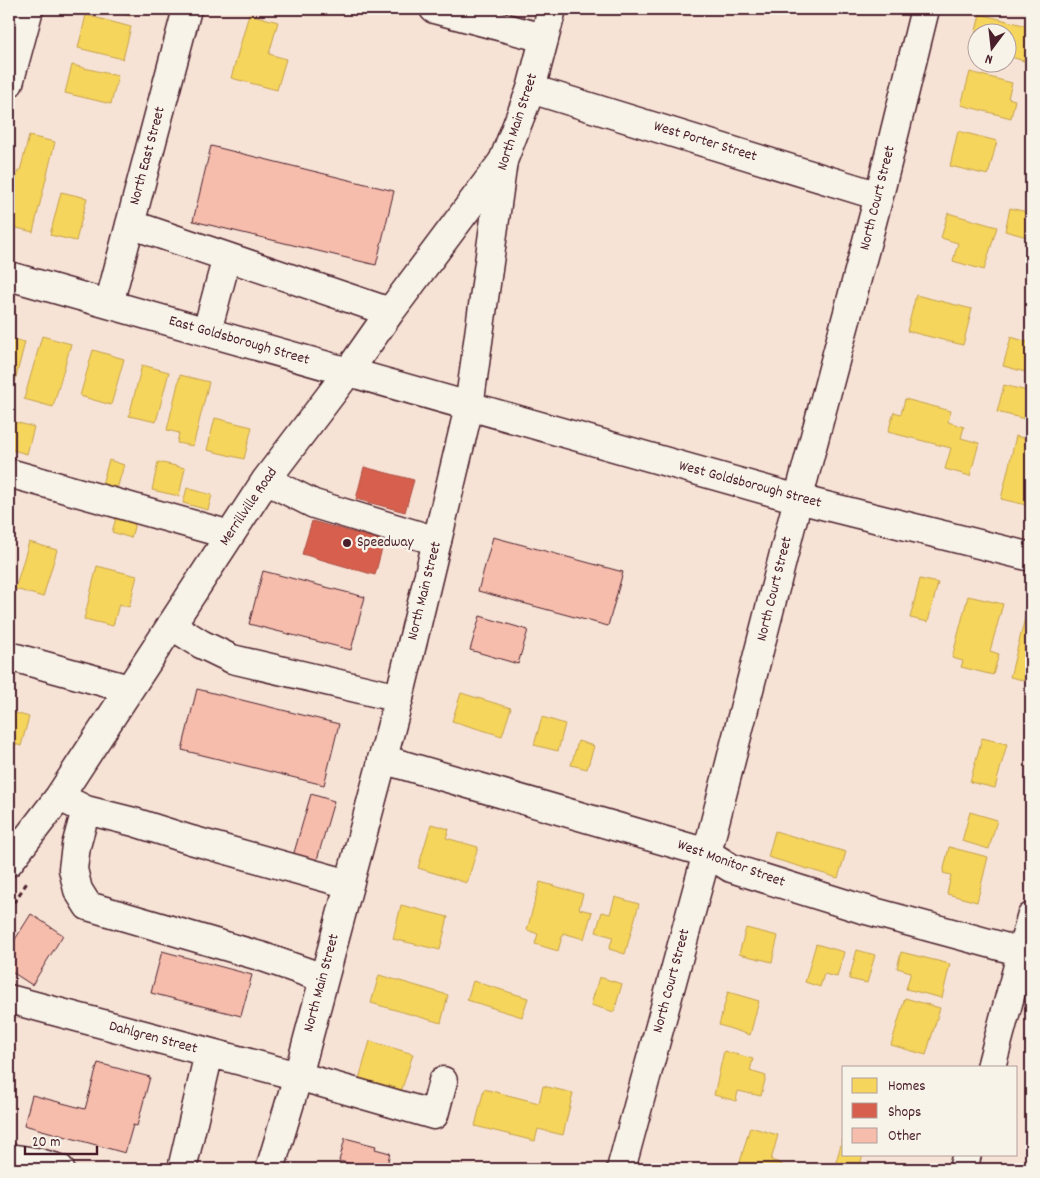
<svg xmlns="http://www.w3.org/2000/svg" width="1040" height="1178" font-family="Dekko,sans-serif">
  <rect width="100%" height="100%" fill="#f7e3d6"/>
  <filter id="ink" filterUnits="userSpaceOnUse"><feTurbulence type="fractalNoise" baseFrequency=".02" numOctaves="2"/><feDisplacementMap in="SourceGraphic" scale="10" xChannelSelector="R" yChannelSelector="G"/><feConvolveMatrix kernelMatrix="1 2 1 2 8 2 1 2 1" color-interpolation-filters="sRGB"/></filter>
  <g filter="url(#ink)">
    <path fill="#f6d55c" stroke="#c29e4d" d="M106,9h26l-2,7z
      M249,14l29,8 -9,32 17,5 -9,31 -46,-12z
      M980,14l51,13v6l-7,28 -16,-5v-24h-30v17l-6,-1z
      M86,15l45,12 -8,32 -45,-11z
      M72,65l46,11 -7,28 -46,-11z
      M970,72l42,11 -4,15 7,2 -4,18 -50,-13z
      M958,131l39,10 -9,34 -38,-9z
      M29,136l26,6 -22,90 -24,-6v-18l9,-37h2z
      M61,192l26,6 -11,43 -26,-6z
      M1010,208l21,5v7l-4,17 -22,-6z
      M948,213l49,14 -13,43 -31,-9 5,-18 -17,-5z
      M916,295l56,14 -9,36 -56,-14z
      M42,336l29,8 -18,63 -29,-8z
      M1011,337l20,6v21l-2,9 -26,-7z
      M9,338l16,4 -10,39 -6,-1z
      M93,350l31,9 -13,46 -31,-9z
      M142,365l27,7 -13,50 -27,-6z
      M180,375l29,7 -16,64 -16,-3 2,-10 -12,-3z
      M1004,385l27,7v19l-2,9 -32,-8z
      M905,399l46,12 -3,11 16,5 -3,11 18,5 -9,33 -25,-7 6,-21 -63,-16 6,-20 7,2z
      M215,418l37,9 -8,32 -37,-9z
      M11,421l23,6 -7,27 -18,-5v-19z
      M1016,436l15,4v45l-5,20 -25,-6z
      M109,460l15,5 -7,24 -15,-5z
      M158,462l27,6 -6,28 -27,-6z
      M187,488l25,7 -4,15 -25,-7z
      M118,511l19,5 -6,22 -19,-6z
      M29,542l28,8 -14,47 -28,-8z
      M97,566l40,10 -8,31 -10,-3 -6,22 -29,-7z
      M920,579l18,4 -10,39 -18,-4z
      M968,596l35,8 -13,47 9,3 -6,21 -32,-8 2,-6 -11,-3z
      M1025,618l6,1v63l-21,-5z
      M461,693l50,15 -9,28 -50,-15z
      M9,711l20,6 -8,29 -12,-4z
      M542,717l23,7 -7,27 -24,-6z
      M982,738l25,6 -12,44 -25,-6z
      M578,741l16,5 -7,23 -16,-4z
      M970,812l27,8 -8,29 -27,-8z
      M431,824l18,5 -3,9 32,9 -11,36 -49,-15z
      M775,831l71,21 -8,26 -70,-21z
      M949,847l39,10 -11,45 -30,-8 4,-19 -8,-2z
      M540,882l43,12 -4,15 13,3 -8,27 -21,-6 -5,18 -23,-7 3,-10 -11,-4z
      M615,897l24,7 -14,50 -16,-5 4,-12 -17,-5 6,-20 8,2z
      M401,905l47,12 -8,33 -47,-11z
      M746,928l32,8 -6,26 -33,-8z
      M816,944l28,8 -7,25 -13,-3 -4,13 -15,-5z
      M857,950l18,5 -8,28 -18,-4z
      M901,952l49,12 -8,34 -36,-9 5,-17 -14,-4z
      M379,975l69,20 -7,28 -70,-20z
      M599,977l23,7 -8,28 -23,-7z
      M473,981l55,17 -6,19 -55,-17z
      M728,992l31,9 -9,34 -31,-10z
      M905,998l35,10 -14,47 -35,-10z
      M370,1041l43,13 -12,38 -42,-13z
      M724,1051l29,8 -3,12 16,5 -5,20 -23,-5 -2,10 -22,-6z
      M543,1086l30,7 -10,42 -25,-6 -3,12 -60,-15 9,-37 55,14z
      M750,1127l28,8 -7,25 11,4 -2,5h-42z
      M843,1138l1,16h19l-4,15h-10l-14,-4z"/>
    <path fill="#d6604d" stroke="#ac4c43" d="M364,467l50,13 -9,32 -49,-13z
      M312,521l72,20 -9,34 -73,-21z"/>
    <path fill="#f6bdad" stroke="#4a1f2b" d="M211,146l183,45 -18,74 -183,-44z
      M493,537l130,35 -15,54 -130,-35z
      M263,571l102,26 -14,53 -102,-26z
      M480,616l48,14 -10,34 -48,-14z
      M197,689l142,35 -15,61 -142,-35z
      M311,794l23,7 -20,69 -23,-7z
      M31,914l32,21 -31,50 -23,-15v-21z
      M162,951l90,24 -11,41 -90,-23z
      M98,1063l52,14 -13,49 -4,-1 -8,28 -101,-28 8,-30 53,14z
      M345,1138l31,8 -1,3 15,4 -4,16h-13l-34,-8z"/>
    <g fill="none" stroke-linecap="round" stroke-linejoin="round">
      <g stroke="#4a1f2b" stroke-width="31">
        <path id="minor" d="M434,9l110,29
          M9,83l20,-74
          M531,89l348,107
          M130,224l260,88
          M9,276l789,223 233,58
          M109,304l78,-295
          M207,331l20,-74
          M9,473l221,62
          M266,480l48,24 123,37
          M171,625l30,19 31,15 167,39
          M9,656l120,33
          M382,759l325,94 24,15 128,40 163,44
          M70,802l16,8 48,12 57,18 158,44
          M86,810l-10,36 -3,23 5,21 10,16 175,51 60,21
          M9,862l50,-65 207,-317 82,-108 42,-60 113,-151
          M9,999l289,77 136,39 9,-34
          M991,1067l40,-150
          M9,1158l27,4 24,7
          M182,1169l27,-116
          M621,1169l86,-316 84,-327 88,-330 46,-187
          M963,1169l4,-15"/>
      </g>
      <g stroke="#4a1f2b" stroke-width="31">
        <path id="major" d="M270,1169l28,-93 101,-378 38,-157 32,-134 34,-246 28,-72 21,-80"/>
      </g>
      <path stroke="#4a1f2b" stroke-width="3" stroke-dasharray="5 4" stroke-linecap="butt" d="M9,910l19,-29"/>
      <use href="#minor" stroke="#f7f3e8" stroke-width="28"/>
      <use href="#major" stroke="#f7f3e8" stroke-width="28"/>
    </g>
  </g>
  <circle fill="#4a1f2b" stroke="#f7f3e8" stroke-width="2" cx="347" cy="543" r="5"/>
  <g text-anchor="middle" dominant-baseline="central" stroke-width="5" stroke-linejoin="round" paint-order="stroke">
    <g font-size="15" fill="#4a1f2b" stroke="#f7f3e8">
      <text transform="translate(518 122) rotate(-72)">North Main Street</text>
      <text transform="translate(705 142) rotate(17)">West Porter Street</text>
      <text transform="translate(148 156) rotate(-75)">North East Street</text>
      <text transform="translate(878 198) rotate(-76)">North Court Street</text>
      <text transform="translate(239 341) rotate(16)">East Goldsborough Street</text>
      <text transform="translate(750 485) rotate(15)">West Goldsborough Street</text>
      <text transform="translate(249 507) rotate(-56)">Merrillville Road</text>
      <text transform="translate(775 589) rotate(-76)">North Court Street</text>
      <text transform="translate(425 591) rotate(-76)">North Main Street</text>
      <text transform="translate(731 864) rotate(20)">West Monitor Street</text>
      <text transform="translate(672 981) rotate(-75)">North Court Street</text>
      <text transform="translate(322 983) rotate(-75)">North Main Street</text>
      <text transform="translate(153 1038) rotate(15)">Dahlgren Street</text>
    </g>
    <g font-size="15" fill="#4a1f2b" stroke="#f7f3e8" text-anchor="start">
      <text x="357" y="543">Speedway</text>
    </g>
  </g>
  <rect width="1040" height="1178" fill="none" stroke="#f7f3e8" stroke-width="30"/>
  <rect x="15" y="15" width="1010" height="1148" fill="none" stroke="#4a1f2b" stroke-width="2" filter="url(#ink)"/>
  <rect x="842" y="1066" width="175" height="90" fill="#f7f3e8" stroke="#b29e9c"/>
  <rect x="852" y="1078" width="25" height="15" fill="#f6d55c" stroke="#b29e9c"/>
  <text x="888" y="1090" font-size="15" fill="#4a1f2b">Homes</text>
  <rect x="852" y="1103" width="25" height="15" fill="#d6604d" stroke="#b29e9c"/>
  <text x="888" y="1116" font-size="15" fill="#4a1f2b">Shops</text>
  <rect x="852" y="1128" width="25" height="15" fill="#f6bdad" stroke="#b29e9c"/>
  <text x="888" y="1140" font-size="15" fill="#4a1f2b">Other</text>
  <g transform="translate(992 48) rotate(195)"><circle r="24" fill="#f7f3e8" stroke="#b29e9c"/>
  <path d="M0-4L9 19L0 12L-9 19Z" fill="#4a1f2b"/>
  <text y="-8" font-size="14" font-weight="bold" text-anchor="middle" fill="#4a1f2b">N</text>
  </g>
  <path d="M25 1146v8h72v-8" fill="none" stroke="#4a1f2b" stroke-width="2.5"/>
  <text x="32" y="1146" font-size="15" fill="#4a1f2b" stroke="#f7f3e8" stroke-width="4" paint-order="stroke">20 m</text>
</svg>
